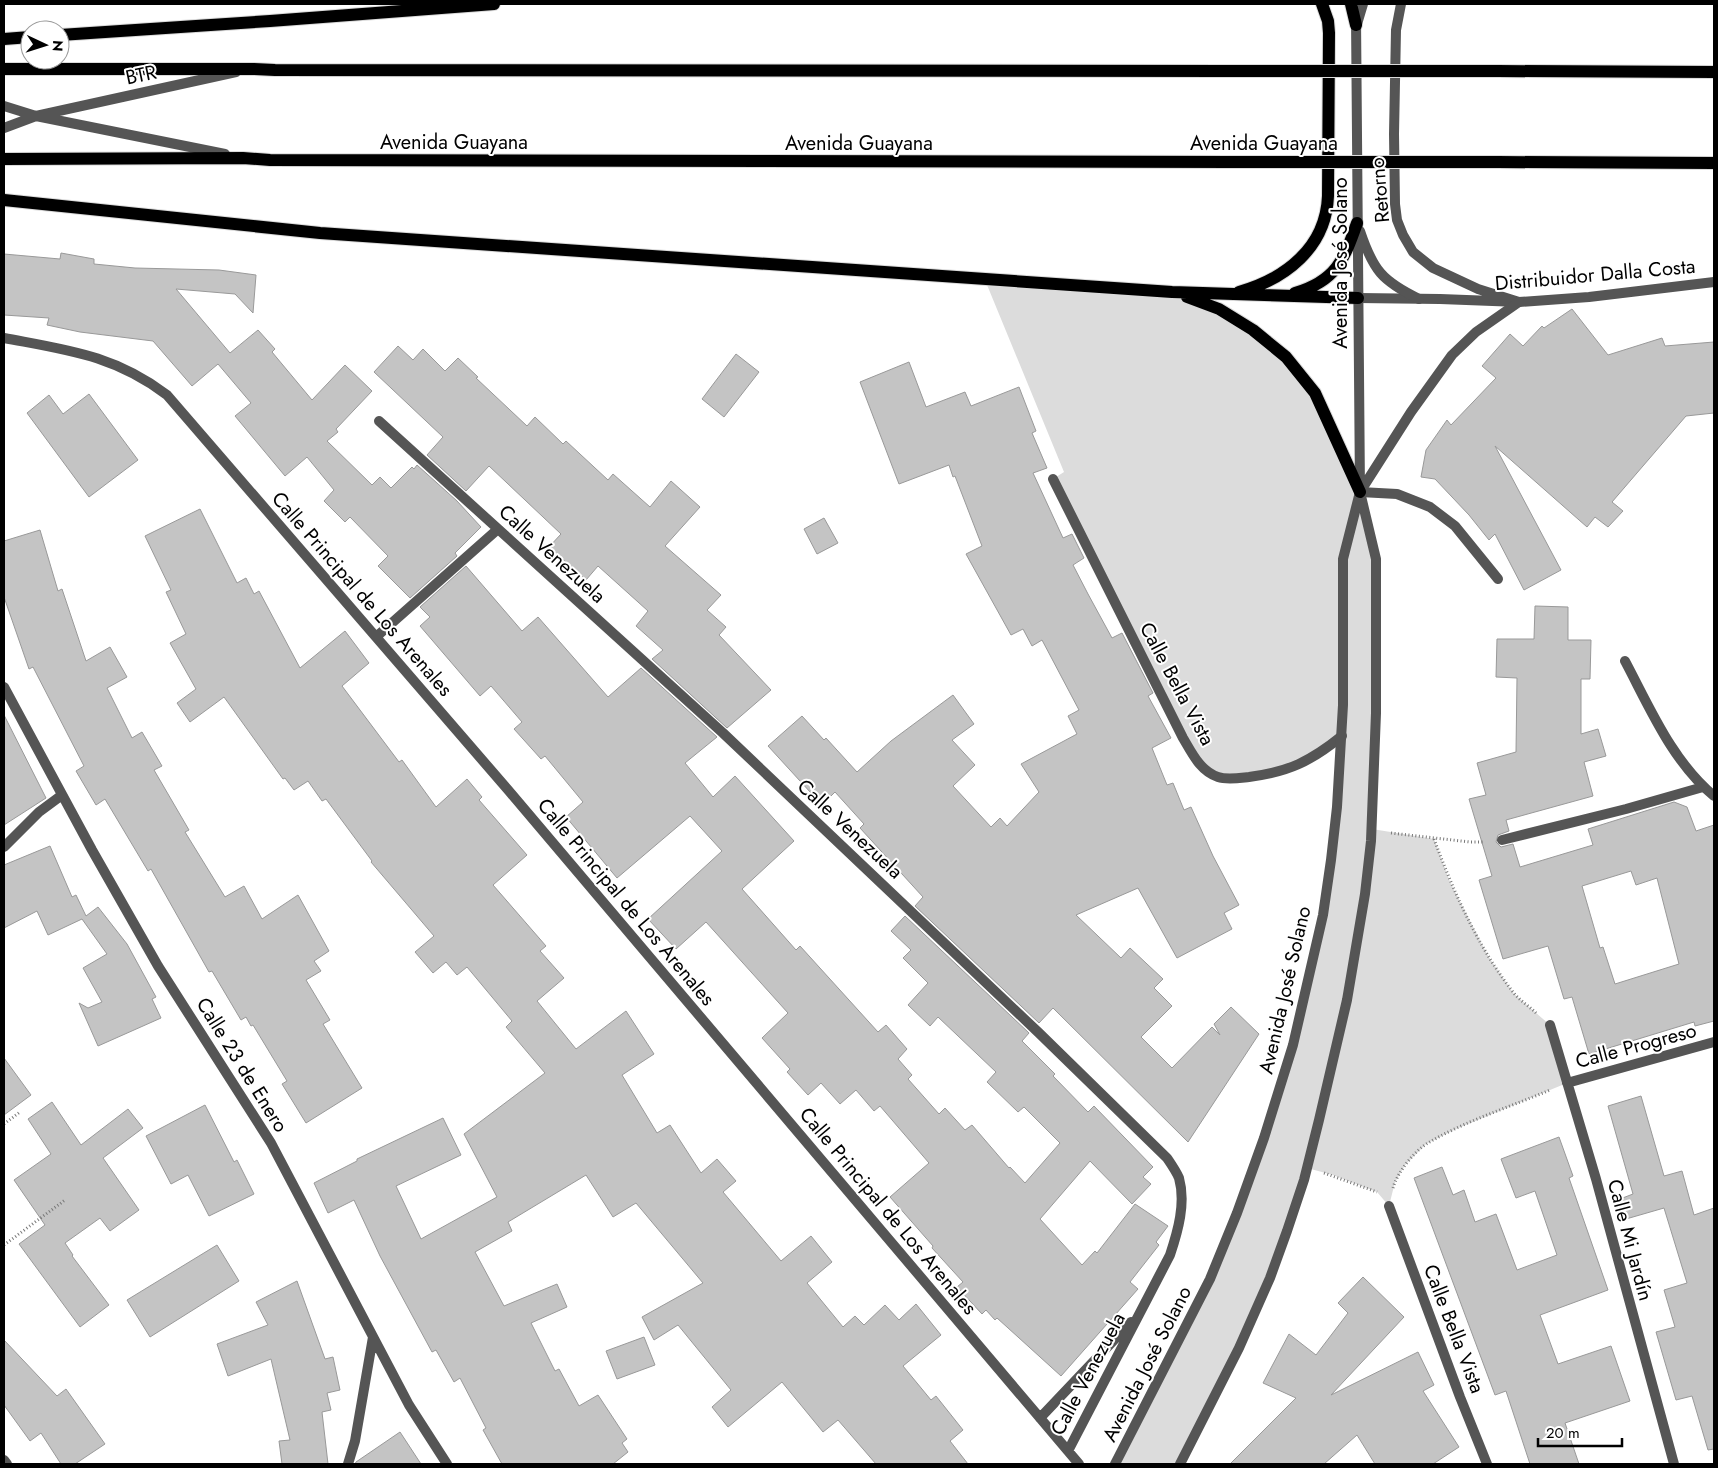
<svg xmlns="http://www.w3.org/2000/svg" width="1718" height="1468" font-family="Jost,sans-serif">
  <rect width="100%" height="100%" fill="#fff"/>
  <path fill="#dcdcdc" d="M985,280l187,12 81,38 62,63 45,99 16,67 -4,270 62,10 16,43 38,74 26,38 36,31 17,58 -111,46 -30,15 -21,21 -10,17 -6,24 -12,-14 -44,-17 -26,-7 -37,110 -90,186h-65l95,-185 54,-141 59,-223 19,-179 -58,34 -65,7 -21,-15 -145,-283 11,-7z"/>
  <path fill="#c4c4c4" stroke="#999" fill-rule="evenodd" d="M61,253l33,6v5l41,4 84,2 37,5 -3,38 -18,-19 -59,-5 54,64 28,-23 17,19 -3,3 40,48 33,-35 27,26 -36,38 2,3 -11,9 45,44 8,-8 11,11 21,-21 2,2 3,-4 40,36 24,26 -26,26 2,3 -47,42 -32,-32 10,-10 -38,-39 -5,5 -21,-21 10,-11 -27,-33 -22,19 -50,-60 16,-13 -33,-39 -26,22 -39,-45 -73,-9 -33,-7 2,-7 -45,-3v-61l56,5z
    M1572,309l36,46 54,-17 3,8 49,-4v71l-28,3 -74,86 11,9 -15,16 -13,-10 -8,10 -92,-81 66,124 -37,20 -29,-56 -6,6 -20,-25 -34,-36 -14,-2 5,-27 21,-30 4,5 45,-47 -14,-12 28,-32 13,12 19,-20 2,2z
    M398,346l15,14 10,-11 22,22 13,-13 20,19 -2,1 51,48 8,-9 28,27 3,-3 42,39 5,-6 37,33 21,-26 29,26 -35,39 56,49 -14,15 19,17 -7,8 52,55 -44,38 -75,-69 11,-9 -27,-24 12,-15 -50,-45 -12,14 -37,-33 12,-13 -72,-68 -23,25 -39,-36 16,-18 -69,-65z
    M736,354l23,18 -35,45 -22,-18z
    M909,362l17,45 39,-15 6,14 48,-19 17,44 -4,2 15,35 -14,5 30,65 9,-4 12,24 -11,7 15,29 24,44 10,-5 31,60 -5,3 23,42 -19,10 15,37 6,-2 11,27 7,-3 22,49 26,49 -15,8 8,16 -55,29 -39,-70 -62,27 45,43 9,-10 33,31 -9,9 18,18 -31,31 31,31 40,-41 8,8 -6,-11 17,-17 28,27 -71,108 -135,-134 -14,15 -124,-117 8,-9 -63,-69 4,-4 -29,-32 -13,13 -54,-59 34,-30 22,24 2,-2 31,34 34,-31 62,-46 21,29 -22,16 23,25 -22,21 38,41 9,-9 7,8 32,-34 -18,-28 56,-30 -9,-18 11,-6 -37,-70 -10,6 -9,-17 -12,6 -45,-81 16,-8 -27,-70 -2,1 -4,-12 -50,19 -39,-102z
    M89,394l49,66 -49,37 -62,-84 22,-18 14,19z
    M200,509l37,74 9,-5 8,16 5,-3 41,77 45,-37 24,32 -27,23 57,76 3,-2 34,47 31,-28 15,18 -3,3 48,55 -34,30 53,61 -6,5 24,27 -27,23 39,48 50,-38 28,43 -32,21 35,58 13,-8 31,48 16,-14 19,22 -13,11 58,69 30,-25 21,26 -25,21 36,44 12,-11 9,9 21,-20 14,15 17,-16 25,31 -38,31 28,34 5,-4 27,34 -13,11 18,23h-92l-38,-44 -15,12 -41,-50 -54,45 -16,-20 19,-17 -53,-65 -24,15 -12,-23 61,-34 -67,-80 -23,14 -27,-42 -78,47 4,9 -37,21 29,54 53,-22 10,23 -36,16 24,48 4,-2 20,37 19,-11 29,44 -5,4 6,9 -15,12h-111l-19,-34 3,-2 -26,-50 -6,4 -18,-32 -4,2 -52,-96 -26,-56 -26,13 -14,-30 43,-22v-2l86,-41 18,37 -65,31 25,53 76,-42 -33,-63 81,-61 -39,-46 6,-6 -45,-54 -10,8 -11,-13 -13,11 -18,-21 19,-16 -63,-74 1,-1 -46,-62 -4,2 -14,-20 -14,9 -9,-12 -2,1 -59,-82 -34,25 -13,-19 19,-14 -26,-46 16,-9 -20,-42 5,-2 -26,-54z
    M824,518l14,25 -21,11 -13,-25z
    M40,530l18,61 4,-2 24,72 24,-14 17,30 -20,11 25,50 10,-6 20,34 -8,4 35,60 -4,2 40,65 19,-11 18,33 36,-24 31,56 -15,10 7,10 -15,9 24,40 -7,4 39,64 -56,35 -24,-39 5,-3 -34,-56 -2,1 -5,-9 -5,3 -29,-49 -3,1 -58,-103 -3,2 -43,-72 -9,6 -20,-34 8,-5 -51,-99 -4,2 -25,-72v-56z
    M466,566l56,65 16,-14 70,80 33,-29 76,69 -32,26 28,34 22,-21 59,65 -52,48 54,61 4,-4 78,86 8,-7 21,24 -9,10 14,16 -4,4 31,35 6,-6 20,22 7,-5 37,43 1,-1 15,16 35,-40 -36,-36 -6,5 -31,-30 9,-10 -58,-55 -8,9 -22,-21 20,-22 -25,-25 8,-8 -20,-19 14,-15 124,117 -7,8 33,33 -2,2 35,36 6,-6 59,61 -10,10 8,7 -19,20 -42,-43 -50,58 42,46 13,-14 2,2 38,-49 33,22 -12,16 3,3 -29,37 8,7 -77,87 -64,-58 -2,2 -9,-10 -4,4 -25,-27 6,-5 -31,-34 1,-2 -43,-49 39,-34 -49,-57 -6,5 -18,-21 -16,14 -19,-21 -13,12 -21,-23 3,-3 -28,-31 26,-25 -82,-91 -30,27 -28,-30 74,-68 -32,-35 -73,62 -51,-61 17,-15 -38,-46 -4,3 -27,-30 8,-7 -31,-36 -11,10 -60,-70 10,-9 -10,-10z
    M1535,606l33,1v33h23l-1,39h-9v55l17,-5 8,27 -22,6 9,34 -87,24 3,11 -11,4 -2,7 5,5 12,-3 7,23 73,-22 -5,-16 86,-27 13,5 9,24 18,-6v196l-19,5 -1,-4 -105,32 -17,-57 -8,2 -16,-53 -45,13 -24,-79 13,-4 -23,-77 17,-4 -9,-32 39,-11 1,-74 -21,-1 1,-38h37zM1631,871l5,14 21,-7 22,86 -64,20 -12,-37 -3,1 -18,-62z
    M4,715l42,83 -42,27z
    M50,846l22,51 4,-2 10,21 12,-9 29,37 29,53 -4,2 9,19 -63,28 -19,-43 9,5 14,-6 -19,-34 24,-14 -25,-35 -34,16 -11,-24 -33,17v-63z
    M4,1058l27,37 -27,20z
    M1641,1096l23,80 18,-5 12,44 20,-7v241l-6,1 -16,-54 -16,4 -20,-68 19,-5 -11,-37 23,-7 -23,-75 -38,11 -6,-20 13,-5 -25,-88z
    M52,1102l29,43 47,-36 15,19 -40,30 36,52 -29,21 -10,-13 -35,25 8,12 -1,1 37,49 -29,22 -61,-83 26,-19 -31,-45 37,-26 -23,-35z
    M205,1105l29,57 3,-2 17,34 -45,22 -21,-41 -17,9 -25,-48z
    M1559,1137l14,39 -4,2 39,112 -68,25 18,49 53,-18 19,55 -65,22 14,41h-49l-24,-73 -11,4 -81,-217 28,-11 11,28 11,-5 11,32 21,-8 21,56 40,-15 -22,-64 -19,7 -15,-39z
    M217,1245l22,36 -89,56 -23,-37z
    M1363,1277l41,40 -73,78 87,-43 16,33 -11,6 36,56 -26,17h-58l-18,-29 -33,29h-94l66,-66 -33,-15 26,-49 27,21 32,-42 -10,-10z
    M297,1281l28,78 8,-2 7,33 -13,3 4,17 -9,2 6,52h-46l-3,-23 11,-1 -19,-81 -43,17 -11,-32 51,-19 -12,-23z
    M644,1337l11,28 -38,14 -11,-28z
    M4,1340l53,56 9,-7 39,55 -30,20h-14l-20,-31 -11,8 -26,-36z
    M400,1432l21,32h-66l1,-2z"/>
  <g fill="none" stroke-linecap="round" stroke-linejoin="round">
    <g stroke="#dbdbdb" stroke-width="14">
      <path id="primary" d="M1351,4l5,21
        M60,35l210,-14 224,-17
        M4,39l26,-2
        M4,69h250l21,1 954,1
        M1498,71l216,1
        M4,159l239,-1 27,2 961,2
        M1498,162l216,1
        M4,200l316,33 852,59 186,6
        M1239,292c46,-13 87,-44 89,-96l1,-163 -1,-12 -6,-17
        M1295,293c41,-12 49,-33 62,-70
        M1187,297l32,12 34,21 33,27 29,36 45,99"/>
    </g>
    <path stroke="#777" stroke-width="3" stroke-dasharray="1 2.5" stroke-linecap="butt" d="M1391,833l79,9h14
      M1434,839c20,54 44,108 79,153 6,8 16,14 23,21
      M4,1124l16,-12
      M1324,1173l53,19
      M1393,1188c4,-15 21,-37 35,-45 37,-22 82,-36 122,-53
      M4,1245l61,-45"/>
    <path stroke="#555" stroke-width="10" d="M4,106l32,10 189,38
      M4,128l32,-12 200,-44"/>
    <path stroke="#555" stroke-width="10" d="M1401,4l-5,26 -2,104 1,70 2,16 6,15 10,17 20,16 45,21 41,13
      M1358,298l82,1 79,3 70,-5 125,-15
      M4,338c63,12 110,17 163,57l342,396 570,673
      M379,421l344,312 316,300 128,125c4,6 9,13 12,20 7,25 -1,53 -9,77l-102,196
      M1053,479l130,259c9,15 17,33 35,39 9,3 21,1 31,0 40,-5 62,-16 93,-41
      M1360,492l37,2 33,13 25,19 43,53
      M376,637l122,-108
      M1625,661c25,47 47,100 89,135
      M4,687l88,163 66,116 113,177 138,262 38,59
      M1502,840l124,-31 77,-22
      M4,847l35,-35 23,-17
      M1550,1025l46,154 78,285
      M1567,1083l147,-41
      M1389,1206l71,191 27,67
      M1040,1418l91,-96
      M4,1460l3,4
      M348,1464l7,-23 18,-104"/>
    <path stroke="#555" stroke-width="10" d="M1357,24l6,-20
      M1360,231c13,39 22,50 59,68
      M1115,1464l95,-185 27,-66 27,-75 29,-93 30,-130 8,-55 6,-53 6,-102v-146l17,-67 51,-80 41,-57 24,-23 43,-30
      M1180,1464l59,-116 31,-70 17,-47 17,-51 15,-60 28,-120 18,-106 6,-53 5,-128v-154l-16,-67 -4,-475"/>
    <use href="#primary" stroke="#000" stroke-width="12"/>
    <g stroke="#dbdbdb" stroke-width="14" stroke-linecap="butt">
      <path id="primary-bridge" d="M1229,71h269
        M1231,162h267"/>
    </g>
    <use href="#primary-bridge" stroke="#000" stroke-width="12"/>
  </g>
  <g text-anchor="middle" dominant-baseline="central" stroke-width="4" stroke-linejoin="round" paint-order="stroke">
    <g font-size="20" fill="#000" stroke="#fff">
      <text transform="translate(141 75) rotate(-12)">BTR</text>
      <text x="454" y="142">Avenida Guayana</text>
      <text x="859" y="143">Avenida Guayana</text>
      <text x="1264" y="143">Avenida Guayana</text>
      <text transform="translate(1380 190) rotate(-95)">Retorno</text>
      <text transform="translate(1340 263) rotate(-90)">Avenida José Solano</text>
      <text transform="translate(1595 275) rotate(-5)">Distribuidor Dalla Costa</text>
      <text transform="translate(552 554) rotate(42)">Calle Venezuela</text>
      <text transform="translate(362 594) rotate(49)">Calle Principal de Los Arenales</text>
      <text transform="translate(1177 684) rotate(62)">Calle Bella Vista</text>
      <text transform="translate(850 829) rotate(43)">Calle Venezuela</text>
      <text transform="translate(626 902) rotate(50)">Calle Principal de Los Arenales</text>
      <text transform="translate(1285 990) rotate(-77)">Avenida José Solano</text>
      <text transform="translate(1636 1046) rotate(-15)">Calle Progreso</text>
      <text transform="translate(242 1065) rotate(58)">Calle 23 de Enero</text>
      <text transform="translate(888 1211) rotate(50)">Calle Principal de Los Arenales</text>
      <text transform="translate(1630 1240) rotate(75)">Calle Mi Jardín</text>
      <text transform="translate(1454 1329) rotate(69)">Calle Bella Vista</text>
      <text transform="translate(1147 1364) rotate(-63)">Avenida José Solano</text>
      <text transform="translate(1088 1374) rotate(-62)">Calle Venezuela</text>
    </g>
  </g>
  <rect width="1718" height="1468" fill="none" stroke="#000000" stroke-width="10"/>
  <g transform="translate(45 45) rotate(94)"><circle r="24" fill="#ffffff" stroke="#999999"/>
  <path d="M0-4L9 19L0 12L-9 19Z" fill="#000000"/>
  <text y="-8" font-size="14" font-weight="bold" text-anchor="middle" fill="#000000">N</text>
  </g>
  <path d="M1538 1438v8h84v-8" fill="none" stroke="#000000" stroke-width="2.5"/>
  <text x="1546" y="1438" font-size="15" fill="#000000" stroke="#ffffff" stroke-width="4" paint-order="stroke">20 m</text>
</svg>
